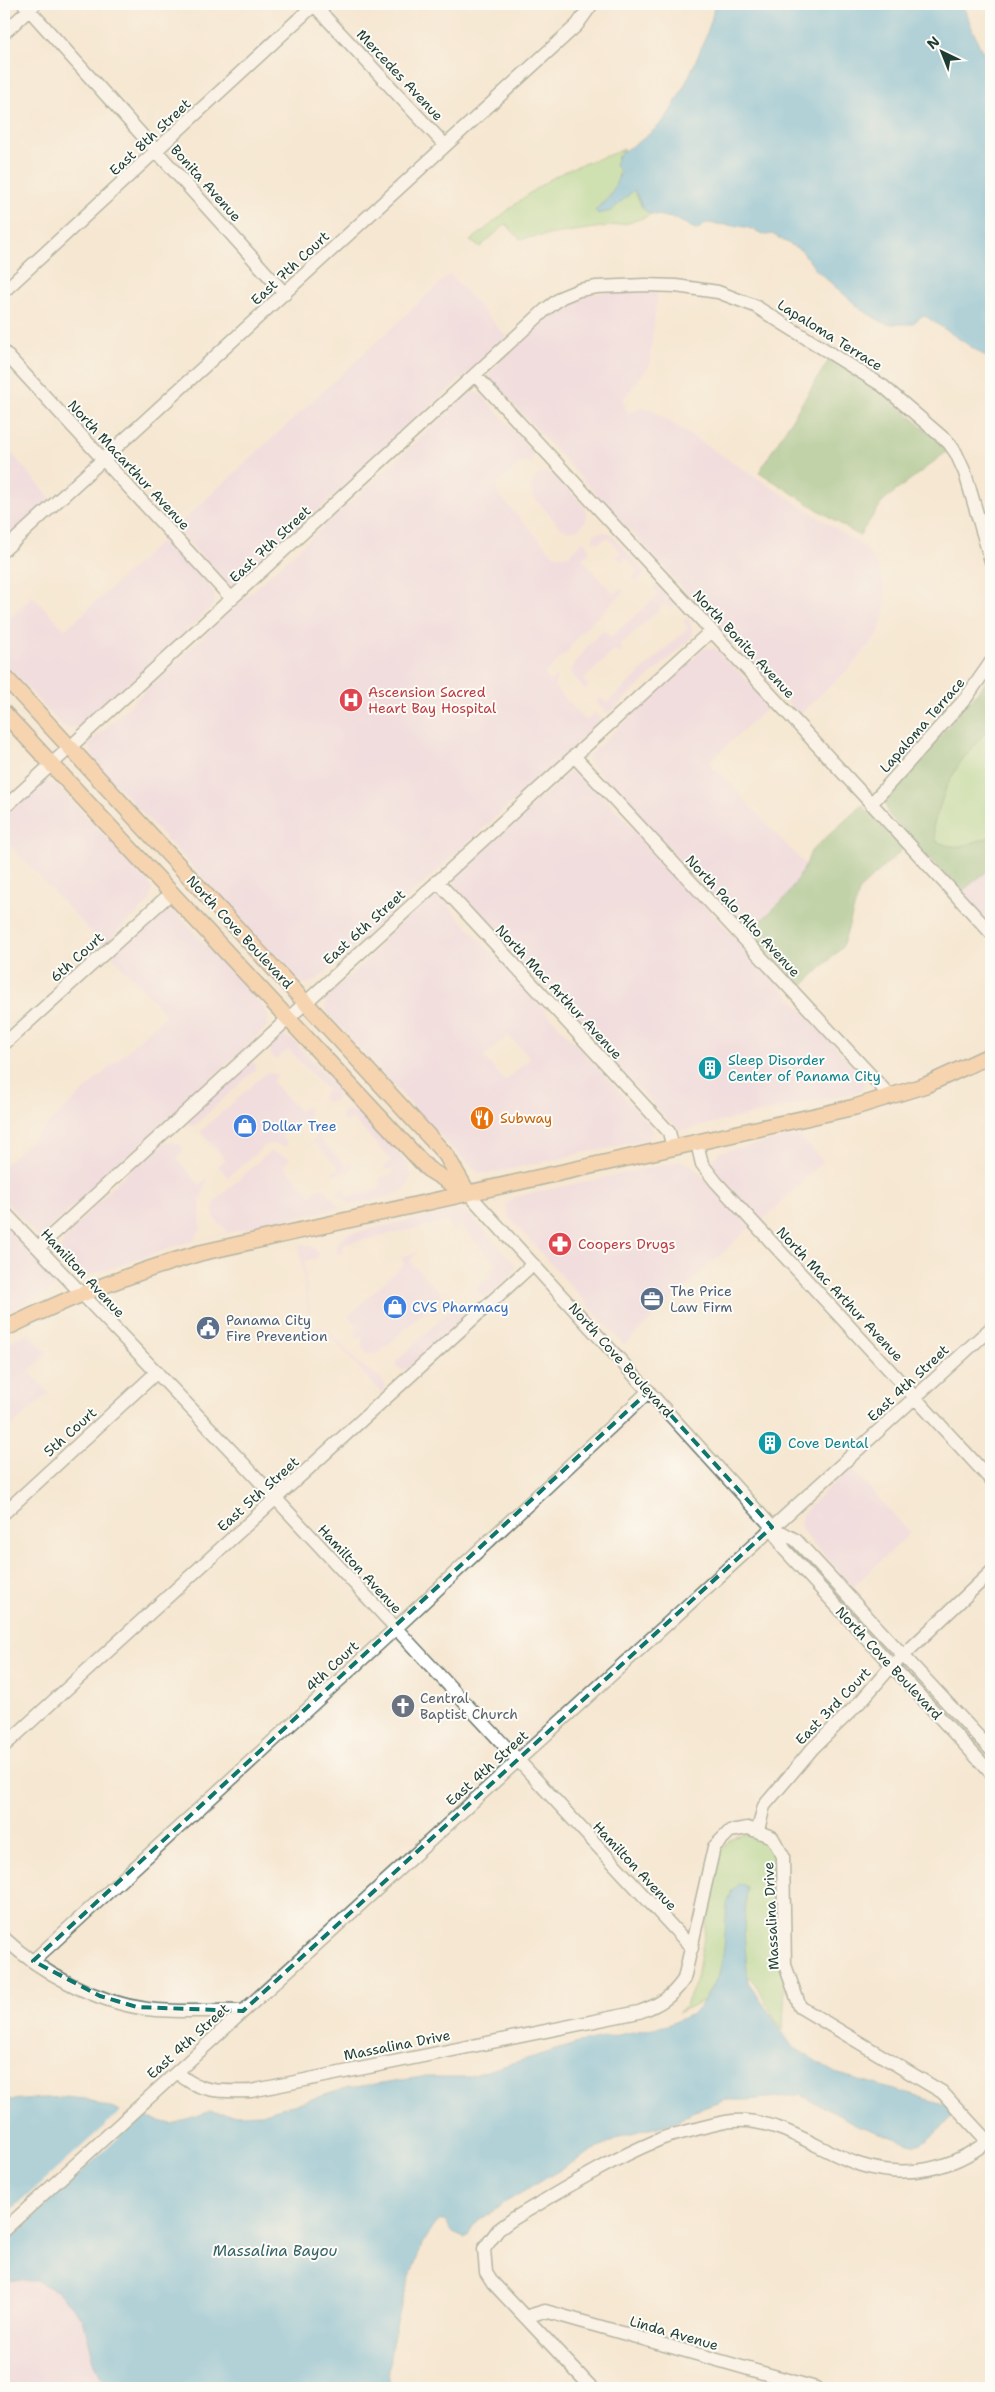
<svg xmlns="http://www.w3.org/2000/svg" width="995" height="2392" font-family="'Shantell Sans',sans-serif">
  <rect width="100%" height="100%" fill="#fdfcf7"/>
  <filter id="ink" filterUnits="userSpaceOnUse"><feTurbulence type="fractalNoise" baseFrequency=".02" numOctaves="2"/><feDisplacementMap in="SourceGraphic" scale="10" xChannelSelector="R" yChannelSelector="G"/><feConvolveMatrix kernelMatrix="1 2 1 2 8 2 1 2 1" color-interpolation-filters="sRGB"/></filter>
  <filter id="wash" filterUnits="userSpaceOnUse"><feTurbulence type="fractalNoise" baseFrequency=".0096" numOctaves="4" result="noise"/><feDisplacementMap in="SourceGraphic" scale="20" xChannelSelector="R" yChannelSelector="G"/><feGaussianBlur stdDeviation="1.12" result="paint"/><feColorMatrix in="noise" values="0 0 0 0 0 0 0 0 0 0 0 0 0 0 0 0 0 1.4 0 .05"/><feComposite in="paint" operator="in"/></filter>
  <g filter="url(#wash)">
    <rect width="100%" height="100%" fill="#f6e7d2"/>
    <path fill="#ebd1eb" fill-rule="evenodd" d="M450,274l57,63 -271,248h-8l-53,-57z
      M616,291h42l-9,75 -26,33 3,11 3,3 11,-5 10,1 205,132 11,7 12,19 6,16 3,22 -9,29 -27,33 -50,46 -4,-1 -307,-333 1,-8 72,-68 16,-7z
      M470,393h6l7,3 50,57 -1,10h-12l-23,22 -1,7 57,62 8,2 8,-1 15,-15 6,12 -8,7 32,35 6,-5 4,3 -46,44 -11,16 -23,22 6,7 7,-5 -3,10 29,32 5,1 7,-6 7,7 6,-6 -11,-10v-5l4,-1 6,5 81,-75 -5,-6 4,-4 -11,-12 -5,3 -6,-5 -45,41 4,10 -9,-5 -31,29 5,6 -3,4 -3,-1 -13,-16 18,-27 16,-15 7,7 47,-42 -5,-7 4,-3 -11,-12 -8,8h-4l-1,-4 5,-6 -12,-13 -5,4 -5,-6 5,-4 -14,-15 -8,6 -7,-3 3,-7 5,-1 10,1 81,89 2,11 -2,5 -315,289 -60,54 -13,3 -9,-7 -202,-219 -3,-14 135,-127z
      M4,445l47,53 -47,43z
      M547,472l9,3 29,32 2,12 -8,10 -10,2 -8,-3 -28,-32 -2,-9 2,-7 5,-5z
      M167,536l45,53 3,7 -2,10 -72,67 -35,28 -26,24 -8,3 -11,-3 -57,-63v-39l29,-27 32,34z
      M705,648h9l5,3 52,54 -62,57 103,110 -65,61 -158,-171 -2,-5z
      M573,769l4,1 51,53 234,252 2,7 -3,9 -180,39 -13,-10 -187,-202 -25,-30v-13z
      M47,782l11,4 89,95 5,8 -2,12 -47,44 -99,-106v-22l38,-33z
      M991,868v56l-30,-32z
      M430,896l11,2 210,228 2,7 -5,6 -160,35 -10,-1 -31,-30 -119,-129 -3,-8 4,-12 42,-38 15,-20zM508,1035l22,23 -25,23 -21,-24z
      M165,911l8,1 6,4 83,90 6,8v10l-3,5 -226,209 -35,-38v-35l162,-150 -55,-60 42,-38z
      M283,1036l11,5 113,122 4,11 -2,10 -4,5 -10,6 -203,46 -105,35 -9,-1 -18,-19v-6l4,-10 49,-54 135,-123 27,-23zM271,1044l-1,9 5,7 14,-10 38,40 -6,7 5,5h5l6,-3v-12l22,24 -13,-1 -5,4 1,6 4,2 6,-4 39,42 -9,10 11,-1v5l-13,3v12l-33,8 -2,-8 -3,-1 -3,3v5l12,8 -12,3 -14,-19h-7l-7,7 -27,-29 6,-8 -20,-7 -55,50 -2,7 2,12 13,12 -34,8 7,-11 -1,-28 8,-23 -9,6 -22,-25 7,-9 -4,-6 -8,-2 -14,3 31,-29 -1,9 6,1 61,-56 1,-6 -7,-2z
      M267,1072l10,3 -5,7 27,29 5,-3h4v15l-5,2 -4,-5 -18,16 6,7v4l-15,-3 -8,2 -36,31 -10,-11 7,-7 -25,-27z
      M323,1130l3,1 -7,7 27,28 4,-4 3,1 -2,8 -18,4 -1,-2 6,-6 -24,-25 -8,6z
      M799,1135l24,26 -62,61 -40,-44 -8,-12 -1,-5 8,-9z
      M681,1161l9,3 60,63 -126,118 -115,-128 -3,-13 9,-7z
      M457,1210l13,5 46,50 -2,8 -25,23 -9,-1 -5,-5 17,-16 -2,-3 6,-7 -36,-39 -9,6 -2,-10 -107,24 1,8 -4,2 -3,-2 2,-10 9,-9z
      M4,1218l54,62 -4,9 -50,25z
      M303,1244l8,2 8,8 -2,4 -13,3 7,65 17,3 30,34 23,15 4,8 -3,8 -56,-63 -16,-4 -11,-82z
      M417,1252l-7,9 32,34 -64,59h-10l-7,-8 2,-8 -7,-1v-7l3,-3 -11,-11 56,-52 -3,-7z
      M457,1303l7,6 -1,10 -52,48 -9,3 -6,-3v-5z
      M28,1333l20,20 -19,18 20,22 -45,40v-88z
      M850,1467l60,66 -57,54 -50,-55 -3,-9 3,-10z
      M4,2280l33,1 20,10 26,28 11,42 11,27h-101z"/>
    <path fill="#a1d88a" stroke="#608a5f" d="M624,149l-7,8c5,19 0,35 -17,47l11,7 23,-22 7,17 10,8 -3,2 -19,7 -109,16 -14,-15 -26,23 -10,-6c28,-21 55,-48 86,-65 22,-13 46,-17 68,-27z
      M991,725v112c-22,5 -32,16 -55,4l-3,-15 13,-38 13,-24z
      M746,1834c16,4 26,10 30,27l3,93 6,28 -2,48c-16,-18 -21,-46 -41,-59l-28,24 -36,18 7,-6 11,-25 23,-130 12,-14z"/>
    <path fill="#80b876" stroke="#507a55" d="M830,358l56,37 63,55 -65,50 -25,36 -100,-64z
      M989,678l2,2v45l-32,39 -13,24 -13,38 3,15c23,12 33,1 55,-4v31l-30,24 -73,-78 -3,-13z
      M862,805l41,44 -43,40 -18,59 -40,38 -54,-53 39,-37 19,-31 5,-14z"/>
    <path fill="#61b7de" stroke="#407a89" d="M714,4h248c10,21 15,42 29,62v294l-66,-44h-3l-10,8h-25l-7,-3 -18,-11 -46,-40 -14,-19 -30,-17 -6,1 -20,-8 -40,-4 -9,7 -21,-11 -25,-5 -7,-4 -10,-20 -23,21 -13,3 -3,-4 15,-13 11,-25 -6,-6c3,-15 11,-16 22,-23 9,-6 20,-15 27,-23 14,-16 51,-96 50,-116z
      M739,1883l8,4 -3,45 4,50 44,64 43,27 112,32 9,6c-12,13 -22,28 -40,34l-57,-19 -58,-31 -54,5h-21l-34,12 -16,10 -52,14 -32,15 -86,51 -26,18 -7,6 -5,10 -4,2 -11,-5 -7,-13h-6c-8,8 -15,19 -19,29 -12,24 -40,116 -30,139h-286l-11,-27 -11,-42 -26,-28 -20,-10 -33,-1v-180l62,-3 20,2 36,13 50,12 38,-13 22,4 29,-1 87,-26 74,-11h45l111,-34 90,-18 22,-10 10,-9 19,-31 5,-27 3,-43 5,-15z"/>
    <path fill="#f6e7d2" d="M122,2110l21,5 -139,128v-26z"/>
  </g>
  <g filter="url(#ink)">
    <g fill="none" stroke-linecap="round" stroke-linejoin="round">
      <g stroke="#6a786b" stroke-width="15">
        <path id="minor" d="M24,4l261,290
          M313,4l131,140
          M4,33l31,-29
          M4,291l311,-287
          M4,352l228,247
          M475,375l516,558
          M4,550l573,-525 15,-21
          M574,756l317,341
          M871,804l95,-106 25,-36
          M4,808l541,-498 17,-13 17,-7 18,-3 48,-2 31,1 42,6 37,14 128,80 66,57 7,10 9,20 26,88
          M437,881l232,251 4,16
          M4,1044l167,-151
          M697,1143l5,21 14,18 275,298
          M468,1193l304,334 13,23 206,223
          M4,1212l237,249 451,487
          M39,1247l672,-616
          M4,1513l153,-141
          M772,1527l24,13 195,210
          M4,1746l529,-482
          M758,1830l6,-24 49,-58 49,-48 26,-30 103,-98
          M4,1938c37,35 92,64 143,71 32,4 65,1 96,2
          M33,1961l362,-332 254,-238
          M177,2072c21,21 46,20 74,19l388,-79c20,-7 33,-15 45,-33l30,-132 16,-16 18,-3 24,9 11,19 2,109 15,42 142,85 49,53
          M4,2230l987,-902
          M525,2317l20,-6 271,77
          M592,2388l-99,-105 -7,-11 -2,-23 14,-19 15,-11c46,-27 93,-57 143,-78 12,-6 27,-8 40,-12 12,-3 24,-7 37,-8 48,-3 85,30 128,44 45,14 90,5 127,-24"/>
      </g>
      <g stroke="#6a786b" stroke-width="18">
        <path id="major" d="M4,676l442,479 22,38
          M4,713l424,456 39,24
          M4,1329c63,-31 128,-56 196,-76l655,-146 71,-22 65,-30"/>
      </g>
      <use href="#minor" stroke="#fff" stroke-width="12"/>
      <use href="#major" stroke="#f7bd88" stroke-width="15"/>
    </g>
  </g>
  <path d="M0 0H995V2392H0ZM649,1391l123,136 -529,484 -106,-4 -37,-11 -67,-35z" fill="#f6e7d2" fill-opacity=".55" fill-rule="evenodd"/>
  <path fill="none" stroke="#0f766e" stroke-width="4" stroke-dasharray="10 6" stroke-linejoin="round" d="M649,1391l123,136 -529,484 -106,-4 -37,-11 -67,-35z"/>
  <defs>
    <g id="hospital-disc" transform="scale(1.25)"><circle r="9.5" fill="#e0444e" stroke="#fdfcf7"/><path d="M-5-5h3v3.5h4V-5h3V5h-3V1.5h-4V5h-3Z" fill="#fff"/></g>
    <g id="building-disc" transform="scale(1.25)"><circle r="9.5" fill="#0f9aa8" stroke="#fdfcf7"/><path d="M-4-6H4V6H1V3H-1V6H-4ZM-2.5-4.3h1.7v1.8h-1.7ZM.8-4.3h1.7v1.8H.8ZM-2.5-1h1.7V.8h-1.7ZM.8-1h1.7V.8H.8Z" fill="#fff"/></g>
    <g id="restaurant-disc" transform="scale(1.25)"><circle r="9.5" fill="#e8710a" stroke="#fdfcf7"/><path d="M-5-6h1v4h1v-4h1v4h1v-4h1v5L-1.5 .5V6h-2V.5L-5-1ZM5-6V6H3V1.5H1.5Q1.5-4 5-6Z" fill="#fff"/></g>
    <g id="shop-disc" transform="scale(1.25)"><circle r="9.5" fill="#3f7fe0" stroke="#fdfcf7"/><path d="M-5-2.5h2.3a2.7 3.5 0 0 1 5.4 0H5L5.5 6h-11ZM-1.5-2.5h3a1.5 2.3 0 0 0-3 0Z" fill="#fff"/></g>
    <g id="pharmacy-disc" transform="scale(1.25)"><circle r="9.5" fill="#e0444e" stroke="#fdfcf7"/><path d="M-2-6h4v4h4v4h-4v4h-4v-4h-4v-4h4Z" fill="#fff"/></g>
    <g id="office-disc" transform="scale(1.25)"><circle r="9.5" fill="#5c6f8a" stroke="#fdfcf7"/><path d="M-6-3h4V-5.5h4V-3h4V5H-6ZM-1-4.5V-3h2v-1.5ZM-6 0V1H6V0Z" fill="#fff"/></g>
    <g id="civic-disc" transform="scale(1.25)"><circle r="9.5" fill="#5c6f8a" stroke="#fdfcf7"/><path d="M-.6-6.5H3V-4.5H.6V-3L4-1V1h2V6H-6V1h2V-1L-.6-3ZM-1.2 2.5V6h2.4V2.5Z" fill="#fff"/></g>
    <g id="church-disc" transform="scale(1.25)"><circle r="9.5" fill="#6b7280" stroke="#fdfcf7"/><path d="M-1.2-6h2.4v3.5h3.3v2.4h-3.3V6h-2.4V-.1h-3.3v-2.4h3.3Z" fill="#fff"/></g>
  </defs>
  <g fill-rule="evenodd">
    <use href="#hospital-disc" x="351" y="700"/>
    <use href="#building-disc" x="710" y="1068"/>
    <use href="#restaurant-disc" x="482" y="1118"/>
    <use href="#shop-disc" x="245" y="1126"/>
    <use href="#pharmacy-disc" x="560" y="1244"/>
    <use href="#office-disc" x="652" y="1299"/>
    <use href="#shop-disc" x="395" y="1307"/>
    <use href="#civic-disc" x="208" y="1328"/>
    <use href="#building-disc" x="770" y="1443"/>
    <use href="#church-disc" x="403" y="1706"/>
  </g>
  <g text-anchor="middle" dominant-baseline="central" stroke-width="4" stroke-linejoin="round" paint-order="stroke">
    <g font-size="14" fill="#1f3d34" stroke="#fdfcf7">
      <text transform="translate(400 75) rotate(47)">Mercedes Avenue</text>
      <text transform="translate(150 137) rotate(-43)">East 8th Street</text>
      <text transform="translate(206 183) rotate(48)">Bonita Avenue</text>
      <text transform="translate(290 268) rotate(-43)">East 7th Court</text>
      <text transform="translate(830 335) rotate(32)">Lapaloma Terrace</text>
      <text transform="translate(129 465) rotate(47)">North Macarthur Avenue</text>
      <text transform="translate(270 544) rotate(-43)">East 7th Street</text>
      <text transform="translate(744 644) rotate(47)">North Bonita Avenue</text>
      <text transform="translate(922 725) rotate(-49)">Lapaloma Terrace</text>
      <text transform="translate(743 916) rotate(47)">North Palo Alto Avenue</text>
      <text transform="translate(364 927) rotate(-42)">East 6th Street</text>
      <text transform="translate(240 932) rotate(47)">North Cove Boulevard</text>
      <text transform="translate(77 957) rotate(-42)">6th Court</text>
      <text transform="translate(559 992) rotate(47)">North Mac Arthur Avenue</text>
      <text transform="translate(83 1273) rotate(47)">Hamilton Avenue</text>
      <text transform="translate(840 1294) rotate(47)">North Mac Arthur Avenue</text>
      <text transform="translate(621 1360) rotate(48)">North Cove Boulevard</text>
      <text transform="translate(908 1383) rotate(-43)">East 4th Street</text>
      <text transform="translate(70 1432) rotate(-42)">5th Court</text>
      <text transform="translate(258 1494) rotate(-42)">East 5th Street</text>
      <text transform="translate(360 1569) rotate(47)">Hamilton Avenue</text>
      <text transform="translate(889 1663) rotate(47)">North Cove Boulevard</text>
      <text transform="translate(332 1666) rotate(-43)">4th Court</text>
      <text transform="translate(833 1706) rotate(-46)">East 3rd Court</text>
      <text transform="translate(487 1768) rotate(-42)">East 4th Street</text>
      <text transform="translate(635 1866) rotate(47)">Hamilton Avenue</text>
      <text transform="translate(771 1916) rotate(-93)">Massalina Drive</text>
      <text transform="translate(188 2041) rotate(-42)">East 4th Street</text>
      <text transform="translate(397 2045) rotate(-11)">Massalina Drive</text>
      <text transform="translate(674 2333) rotate(16)">Linda Avenue</text>
    </g>
    <g font-size="14" fill="#be3a42" stroke="#fdfcf7" text-anchor="start">
      <text x="368" y="692">Ascension Sacred<tspan x="368" dy="16">Heart Bay Hospital</tspan></text>
      <text x="578" y="1244">Coopers Drugs</text>
    </g>
    <g font-size="14" fill="#0d838f" stroke="#fdfcf7" text-anchor="start">
      <text x="728" y="1060">Sleep Disorder<tspan x="728" dy="16">Center of Panama City</tspan></text>
      <text x="788" y="1443">Cove Dental</text>
    </g>
    <g font-size="14" fill="#c56008" stroke="#fdfcf7" text-anchor="start">
      <text x="500" y="1118">Subway</text>
    </g>
    <g font-size="14" fill="#366cbe" stroke="#fdfcf7" text-anchor="start">
      <text x="262" y="1126">Dollar Tree</text>
      <text x="412" y="1307">CVS Pharmacy</text>
    </g>
    <g font-size="14" fill="#4e5e75" stroke="#fdfcf7" text-anchor="start">
      <text x="670" y="1291">The Price<tspan x="670" dy="16">Law Firm</tspan></text>
      <text x="226" y="1320">Panama City<tspan x="226" dy="16">Fire Prevention</tspan></text>
    </g>
    <g font-size="14" fill="#5b616d" stroke="#fdfcf7" text-anchor="start">
      <text x="420" y="1698">Central<tspan x="420" dy="16">Baptist Church</tspan></text>
    </g>
    <g font-size="15" font-style="italic" fill="#336267" stroke="#fdfcf7">
      <text x="275" y="2251">Massalina Bayou</text>
    </g>
  </g>
  <rect width="995" height="2392" fill="none" stroke="#fdfcf7" stroke-width="20"/>
  <g transform="translate(942 52) rotate(317)" stroke="#fdfcf7" stroke-width="4" paint-order="stroke">
  <path d="M0-4L9 19L0 12L-9 19Z" fill="#1f3d34"/>
  <text y="-8" font-size="14" font-weight="bold" text-anchor="middle" fill="#1f3d34">N</text>
  </g>
</svg>
